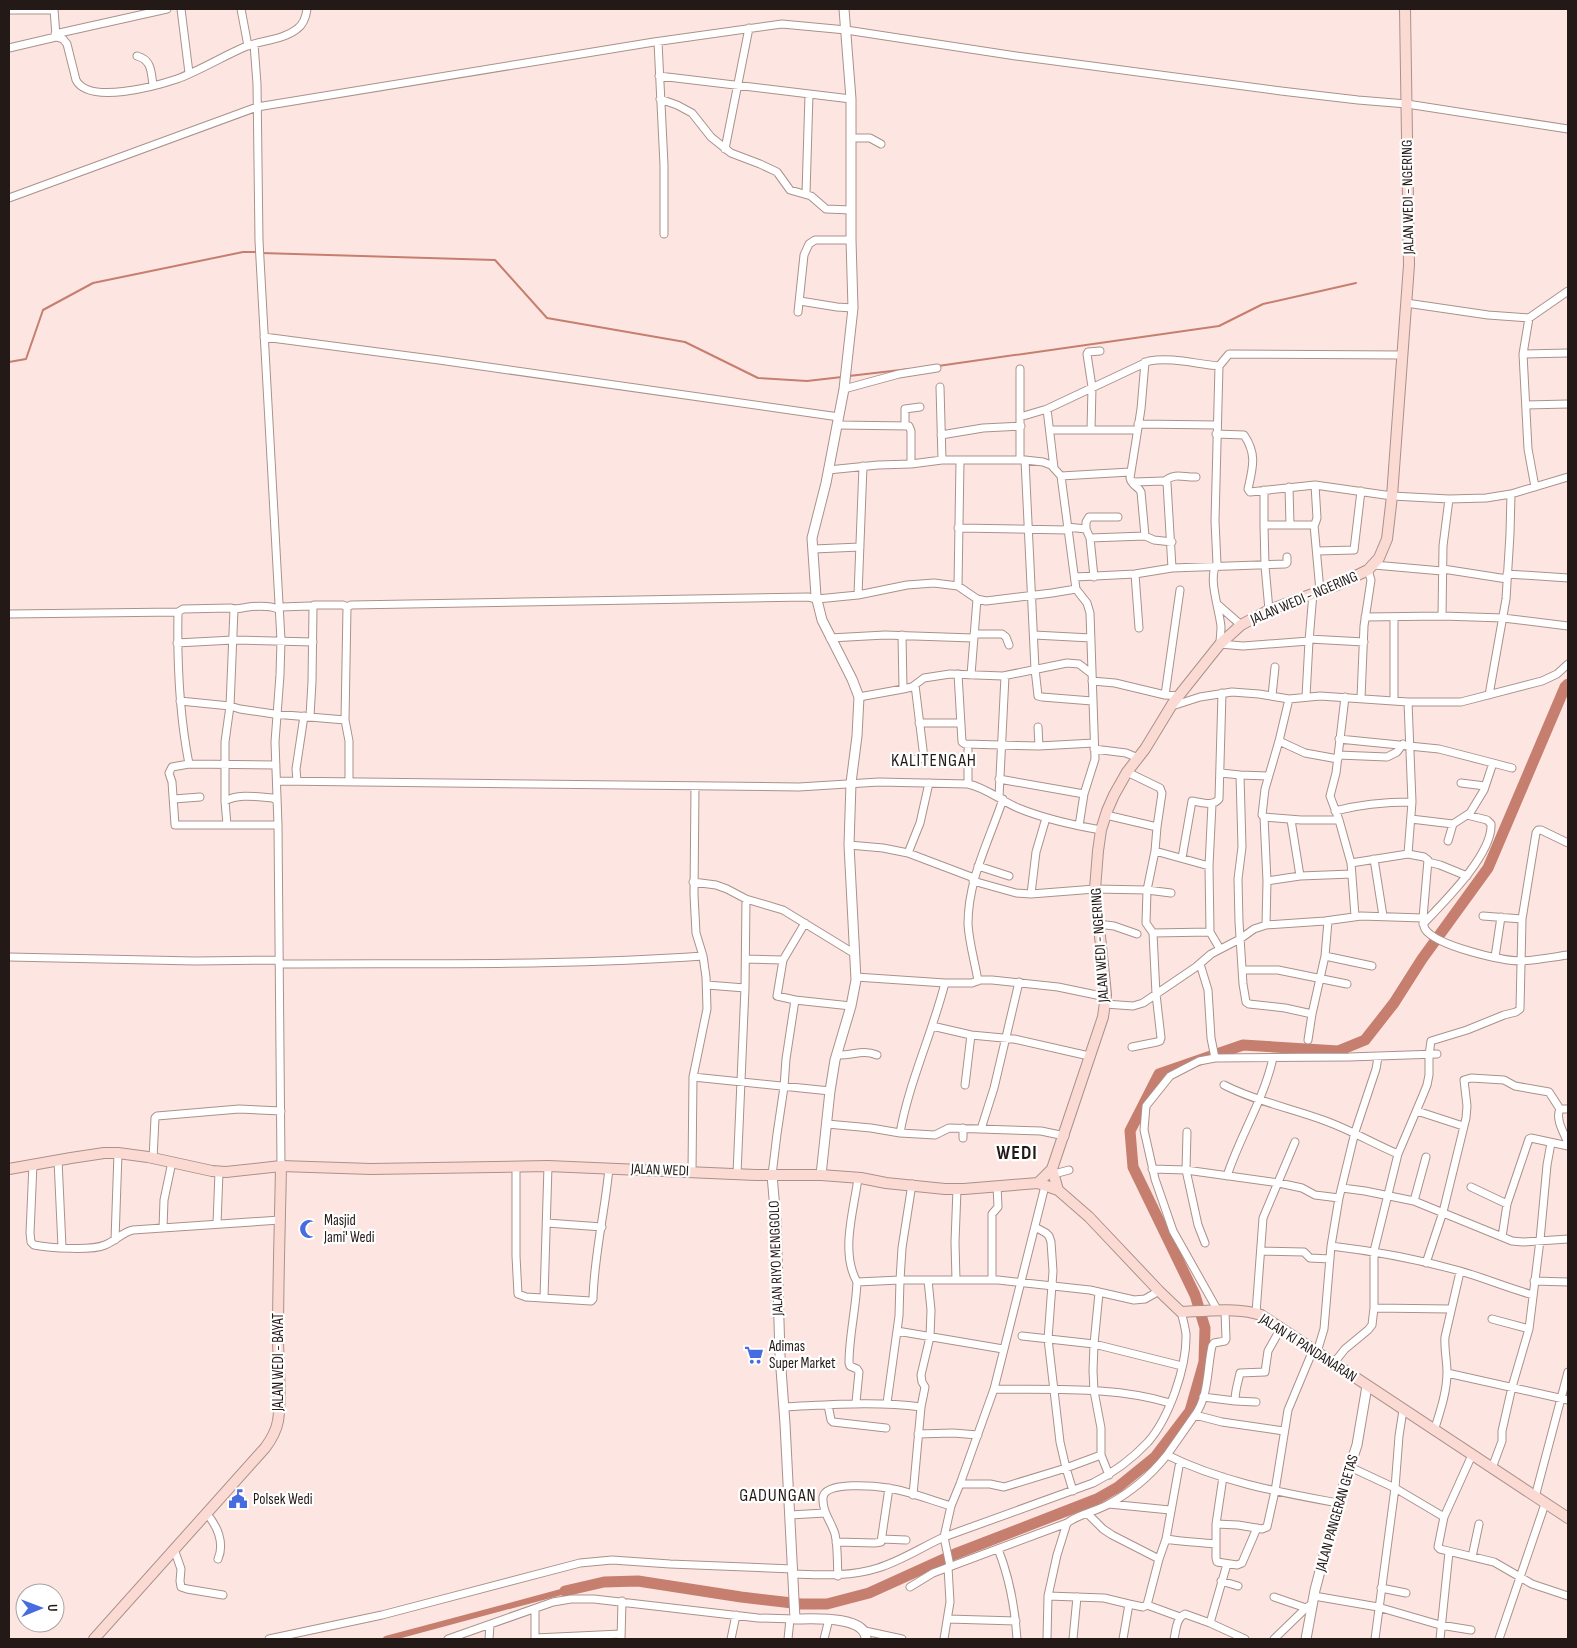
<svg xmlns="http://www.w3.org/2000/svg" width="1577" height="1648" font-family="'Sofia Sans Condensed',sans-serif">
  <rect width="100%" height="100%" fill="#fde6e1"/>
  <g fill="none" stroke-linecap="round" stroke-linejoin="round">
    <path stroke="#c67e6f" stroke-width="2" d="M261,253l234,7 52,58 138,24 73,36 49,3 35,-4
      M9,362l17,-3 17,-49 50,-27 150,-31h14
      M938,366l281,-40 44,-22 93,-21
      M849,376l60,-7"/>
    <path stroke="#c67e6f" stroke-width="6" d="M386,1639l179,-48"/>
    <path stroke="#c67e6f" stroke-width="11" d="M565,1591l39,-9 34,-1 103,16 60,7h26l42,-11 86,-39 142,-55 21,-12 37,-30 35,-46 14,-49 1,-34 -10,-33 -62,-128 -3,-36 29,-57 84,-29 95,6 27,-11 29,-37 28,-44 66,-91 77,-181 3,-3"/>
    <g stroke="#ab918b" stroke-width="9">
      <path id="minor" d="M54,9l2,27
        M181,9l8,64
        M241,9l7,37
        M9,10h45
        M55,34l112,-25
        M658,42l6,123v69
        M254,44l3,40 2,157 22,399 -1,35 -5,67 3,83 3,341
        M9,48l47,-11 7,2 4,5 9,36c13,25 80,6 101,-1 24,-9 46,-23 70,-33 16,-6 36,-6 50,-17 7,-5 9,-12 10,-20
        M137,56c15,4 14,16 16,29
        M659,76l192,23
        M660,99l17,6 15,8 19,24 20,16 29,11 17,8 13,18 21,6 15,13 25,1
        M851,138h19l11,6
        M725,149l24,-121
        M806,194l3,-100
        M9,198l248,-91 397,-65 128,-18 64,6 170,26 265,35 77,9 49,4 161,25
        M800,301l37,6 16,1
        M1406,303l82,12 41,3 39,-27
        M798,312l6,-57 5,-11 6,-4h36
        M1529,318l-6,36 5,95 7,38
        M264,337l175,23 400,57
        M1523,354l45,-1
        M1145,362l-4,47 -11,69 1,3 4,1 28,-1 4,2 5,85 113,-4 2,-1v-6
        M1020,369v91
        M940,387l2,73
        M844,389l55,-15 38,-6
        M1526,405l42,-1
        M1047,409l7,59
        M1020,417l27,-8 102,-48c24,-4 46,3 70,5
        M1138,424l79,1
        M837,425l72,1 2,5v33
        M905,426v-17l15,-2
        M1051,430h86
        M1091,430l1,-43 -5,-33 1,-2 12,-1
        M1216,434l28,1c13,19 9,32 4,54l2,3 65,-7 77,11 57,3 37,-1 25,-4 57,-17
        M941,435l42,-7 38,-2
        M1025,460l10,209 3,27 4,1 50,4
        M1061,476l69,-4
        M1165,481c10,-9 20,-3 31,-4
        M1132,482c1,4 7,5 9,10l4,44
        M1289,487l1,38
        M1264,490v35
        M1314,525l6,66
        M1067,527l19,2 4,9 55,-2 9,4 18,2
        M958,528l109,2
        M1086,529v-7l3,-5h29
        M1090,538l4,39
        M814,549l46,-2
        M1317,551l37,-1 7,-59
        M1374,565l68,6
        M1443,569l64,10
        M1135,574l4,54
        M1507,574l61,4
        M1075,577l60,-3 37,-6
        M958,586l2,-125
        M858,595l5,-129
        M1217,604l24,21
        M347,607l-2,113 4,21v40
        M1269,610l-4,-44 -1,-41h48l3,-1 2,-6 -2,-33
        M178,612c-1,51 1,101 11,152
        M9,614l169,-2 5,-3 48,-1c6,2 10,0 17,-1 9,-1 21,-2 30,2l3,-2 29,-1 3,2 1,-3h29l4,2 4,-2 457,-8 9,2 41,-4 49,-10 27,-2 24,3 19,13 9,2 66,-8 24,-4 -15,-113 -10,-11 -8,-3 -18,-2h-83l-31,4 -33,1 -50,5
        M1442,616l1,-70 6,-47
        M1365,617l77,-1 61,2 65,8
        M974,634h28l4,3 3,8
        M902,635l1,54
        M1034,635l57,3
        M830,638l55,-3 88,3
        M1309,639l55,3
        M1309,641l-66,5 -23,-2c0,-6 1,-11 1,-17 -1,-16 -14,-50 -4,-63l-2,-43 4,-155 10,-12 174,1
        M177,643l56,-3 80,2
        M958,674l4,68 3,2 74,2 55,-3
        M971,675l6,-76
        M1092,681l23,2 50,12 14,1
        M1165,695l15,-105
        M1489,695l17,-96 4,-65 1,-40
        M1272,696l3,-29
        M859,697l44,-8 9,-2 12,-9 26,-4 53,2 64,-13 12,1 13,10
        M1306,697l3,-56 4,-48
        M1345,697l-9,76 -6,23 9,24 12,43 4,53
        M1361,698l3,-72 7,-46 -3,-10
        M1289,699l-10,42 -14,48 -3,26 2,2 37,3h38
        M180,701l50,5 10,3 34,5 71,6
        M1394,701v-84
        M1408,702l4,100 -4,52 16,3 4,3 -5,58c0,3 0,7 2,11 11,17 77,32 97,32 16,-1 31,-4 46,-6
        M1172,706l28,-9 32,-5 27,2 30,5 31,-3 88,6h53l81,-21 15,-7 11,-10
        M310,716l2,-34 1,-74
        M919,723h41
        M1038,727l1,19
        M1339,739l100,10 54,14 -9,27 -14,23 -17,11 -5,17
        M1279,741l26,12 33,6
        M1094,749l32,4 12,5
        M968,750v34
        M1338,755l49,2 10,-5 6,-8
        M908,760l16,-2 -9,-73
        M1493,763l19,5
        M276,765l-87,-1 -17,3 -3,6 3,9 3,43h103
        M1127,772l33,16 2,5 -5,34 -2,24 -8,39 -1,33 7,10 57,-1 10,17
        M1221,773l19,2
        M1268,776l-28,-1 2,72 -4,32 1,43 4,62 3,18 3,2 36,4 27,6
        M999,779l85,15 11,-35 -5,-146 -3,-10 -11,-14
        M277,781l522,6 80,-5 89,2c19,4 33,17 50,24 27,11 54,17 83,22
        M297,781l-1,-12 8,-53
        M1461,783l24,3
        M999,797l6,-121
        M174,799l26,-2
        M225,801c14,-8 33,-4 48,-3l4,3
        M1335,811c26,-7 50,-9 77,-9
        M1106,815l51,12
        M1264,817l3,64
        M1411,819l42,5
        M227,825l-2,-24v-59l5,-36 4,-97
        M1079,826l5,-32
        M849,845l34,3 25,5 66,25
        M1155,851l54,15
        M908,853l12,-30 9,-40
        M1182,858l10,-57c9,1 21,6 27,-2l3,-106
        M1374,859l9,57
        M1428,862l12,3 27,11
        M1351,863l57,-9
        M978,866l31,10
        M1300,876l52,-2
        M973,881l43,12 15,1 64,-5 52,1 24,3
        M693,882l23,3 11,4 19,10 37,11 72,44
        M1031,894l5,-42 10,-34
        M1483,916l39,3
        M805,923l-22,37 -6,36 18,4 56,6
        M1098,924l16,2 23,8
        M1423,924c21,-22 70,-70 68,-100l-4,-4 -20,-5
        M1266,925l1,-44 33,-5 -9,-56
        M1210,932l-1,-66 3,-62
        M1325,956l3,-35
        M9,957l186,4 84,-1
        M1495,957l6,-40
        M746,959l37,1
        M279,964c141,-1 283,2 424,-8
        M1200,964l8,26 3,48 4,20
        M1243,970h35l69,14
        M856,977l89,6h27l8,-3h12l66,7 48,10
        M978,981c-3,-19 -9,-38 -10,-57 0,-45 21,-83 35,-125
        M707,985l38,3
        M1105,1004l28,2 10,-3 53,-36 15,-13 29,-15 14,-10 12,-4 59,-4 36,-5 62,2
        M932,1026l39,9 43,4 75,17
        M1308,1040l4,-26 13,-58 47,10
        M1132,1047l25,-5 3,-1 1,-3 -5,-44 -3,-61
        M837,1055c15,1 25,-6 40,0
        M693,1077l137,14
        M965,1085l6,-50
        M1224,1085c31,16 66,23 99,35 26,9 49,23 75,34l25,-59 4,-10 2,-10v-20l2,-14 36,-11 37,-15 12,-3 4,-3 2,-90 14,-86 2,-3h3l27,13
        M1560,1109c-5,10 4,24 8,34
        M1417,1111l46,15
        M827,1124l44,4 29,5 35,2 14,-7 92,3 24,5
        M963,1128v10
        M981,1129l13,-41 25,-106
        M1187,1132l-1,38 12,55 7,18
        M900,1133c9,-51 32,-99 45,-150
        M153,1159l2,-41 2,-2 82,-7 42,2
        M58,1160l4,87
        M33,1164l-3,69 1,9 3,3c16,3 57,6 71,0 10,-4 18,-13 28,-15l147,-10
        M516,1166v90l2,38 8,3 65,4 2,-2c1,-44 12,-87 16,-131
        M1152,1169l34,1 93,13 23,5 13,7 24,3
        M692,1171l1,-94 14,-68 -1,-32 -3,-21 -7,-23 -2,-38 1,-109
        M737,1174l8,-186 1,-89
        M1054,1174l15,-4
        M772,1175l5,-41 7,-47 2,-28 9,-59
        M1227,1176c13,-40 37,-77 46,-118
        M858,1178c-4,32 -18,74 -1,104l43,-2h98l92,10 44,10 11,-1 14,-8
        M1471,1187l36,17
        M1342,1188l23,3 49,10 98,40 11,1 45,-3
        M1414,1201l12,-44
        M547,1223l55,4
        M217,1224l2,-52
        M1035,1227l11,6 3,3 2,6 2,29 -5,68 12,103 6,26 7,23
        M163,1228l1,-28 8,-38
        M1502,1237l5,-33 22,-65 2,-1 37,8
        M115,1240l3,-87
        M1331,1246c43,5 86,13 129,25 24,7 48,17 73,24
        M1261,1251l43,1 6,6 20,1
        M1426,1263l17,-51 23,-94 1,-12 -3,-26 7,-2 33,2 11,6 34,6 11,17h8
        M956,1280l-1,-38 2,-53
        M992,1280v-66l6,-7 -1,-21
        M1534,1281l34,1
        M544,1298l4,-132
        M1374,1308l76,1
        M1218,1311l-45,-80 -18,-52 -11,-49 2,-24 24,-30 29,-15 16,-3 134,-1 88,-3
        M1225,1311l1,28 -1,2 -11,2 -2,3c-5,22 -3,50 -17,69l27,7 62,9
        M1256,1313l7,-95 32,-76
        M1492,1319l37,10
        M897,1331l106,18
        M1022,1336l72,8 88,22
        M1317,1352l7,-23 7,-83 8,-48 16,-66 21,-63 2,-12
        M1333,1364l12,-15 23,-19 4,-5 2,-17v-57l24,-97
        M1447,1373l121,27
        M994,1389c58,1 121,-3 176,14
        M1203,1397l32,4c0,-11 3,-18 5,-28l25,-1 3,-21 13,-23
        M1235,1401l21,1
        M856,1402l3,-30 -2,-3 -7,-3 -1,-3c0,-27 7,-54 8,-81
        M887,1403l12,-87 1,-36 2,-32 10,-64
        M828,1405l3,15 2,2 53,6
        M784,1407c46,-2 90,-6 137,0
        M1434,1431c6,-19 13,-39 13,-59 0,-12 -3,-23 -2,-35l15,-65
        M918,1434l35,-1 25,2
        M1101,1455l8,20
        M1167,1455l28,-40
        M1472,1455l-28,62 -6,30 2,2 54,13 38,22 36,12
        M1350,1467l45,21 49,29
        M1492,1468l10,-27v-10l10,-44 17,-58 11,-89 7,-75 4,-22
        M1223,1477l-7,47v34l1,4 20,3 5,-2 15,-35
        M960,1484h30l14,3 62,-19 35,-13v-27l-7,-37 -1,-20 1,-27 5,-51
        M913,1495l8,-88 4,-20 -3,-5 -1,-7 9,-38 1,-27 -3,-30
        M1535,1497l33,-125
        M1109,1504l61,6
        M206,1513c11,12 19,30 12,46
        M1088,1514l15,15 9,6 47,24
        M790,1515l35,-2
        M1216,1524l22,1 24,4 5,-2 8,-36 13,-81 25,-60
        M882,1539l24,1
        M1166,1539c17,3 32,3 49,5
        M836,1542l39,1 6,-1 8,-54
        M174,1549l7,20 -1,12 1,6 6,2 36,6
        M998,1549c12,30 17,59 19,90
        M1472,1557l7,-33
        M950,1566l-6,-29 149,-54c20,-10 39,-24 55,-41 21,-24 39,-75 38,-108 -1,-7 -3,-15 -5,-22
        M793,1574c28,1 57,3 85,-6 23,-7 44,-21 66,-31l7,-31 9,-22 34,-95 51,-203
        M838,1576c-1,-14 0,-29 -3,-42 -4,-13 -13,-22 -12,-37 3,-16 53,-11 65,-9 21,3 42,12 63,18
        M1221,1581l17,5
        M910,1587l23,-14 134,-50c12,-9 27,-11 40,-18 23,-12 44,-30 60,-50 54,27 112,37 171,48
        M1381,1588l25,5
        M1048,1596l56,2 25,6
        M1314,1596l64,11 62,18 31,5
        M1274,1597l32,11
        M1147,1605l33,12
        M948,1619l68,2
        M1210,1623l17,-59
        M865,1631l37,8
        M535,1638l86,-4
        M269,1639l113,-24 198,-52 32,-3 58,4 123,5
        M448,1639l105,-37 18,-3h23l164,19 37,1
        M489,1639l1,-14
        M535,1639v-30
        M621,1639l1,-38
        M731,1639l5,-24
        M788,1639l2,-20
        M824,1639l5,-20
        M944,1639l6,-37 -2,-35
        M1047,1639l1,-43 9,-41 10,-32
        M1073,1639l4,-42
        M1123,1639l6,-35 14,3 4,-2 12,-46 7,-20 14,-78
        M1174,1639c2,-8 2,-21 11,-25l25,9 35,16
        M1274,1639l32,-31 6,-4
        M1375,1639l20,-151 4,-52 4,-26
        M1440,1639l9,-87
        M1499,1639l46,-135"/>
    </g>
    <g stroke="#ab918b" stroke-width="11">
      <path id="tertiary" d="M772,1175l4,46 4,134 5,69 10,195c16,0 71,-4 71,20
        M821,1175l9,-84 5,-31 16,-54 5,-26 -7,-135 2,-62 6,-47 2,-39 -7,-18 -30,-59 -6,-24 -4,-58 14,-55 18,-94 9,-81 -2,-68v-141l-7,-90
        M1306,1639l9,-49 23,-87 19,-58 10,-59"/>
    </g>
    <g stroke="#ab918b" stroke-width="12">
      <path id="secondary" d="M9,1169l62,-11 33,-5h14l30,4 64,14 14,1 55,-6 90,3 177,-3 208,9h65l40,3 25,5 59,6h19l74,-6 20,7 -6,-21
        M1038,1183l14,-14 51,-152 3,-22 -1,-11 -10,-95 3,-38 3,-21 6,-19 7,-16 13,-23 18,-23 28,-46 47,-59 21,-19 28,-15 68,-25 31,-15 11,-12 8,-19 5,-43 17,-231 -4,-256
        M1058,1190l31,27 70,74 22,21c23,-1 58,-5 80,3l307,203
        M94,1639l171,-191c6,-8 11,-16 13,-27 4,-26 0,-57 0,-84 0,-57 2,-114 3,-171"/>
    </g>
    <use href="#minor" stroke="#fff" stroke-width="7"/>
    <use href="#tertiary" stroke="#fff" stroke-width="9"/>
    <use href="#secondary" stroke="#fbdad4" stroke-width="10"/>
  </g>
  <defs>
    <g id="mosque-bare" transform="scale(1.5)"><path d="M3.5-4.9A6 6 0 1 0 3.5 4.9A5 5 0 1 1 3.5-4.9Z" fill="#466cdf" stroke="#fff" stroke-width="2.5" paint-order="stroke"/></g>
    <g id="supermarket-bare" transform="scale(1.5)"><path d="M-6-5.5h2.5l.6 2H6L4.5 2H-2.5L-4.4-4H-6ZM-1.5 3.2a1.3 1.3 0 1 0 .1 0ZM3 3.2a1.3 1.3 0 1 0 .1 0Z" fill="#466cdf" stroke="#fff" stroke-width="2.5" paint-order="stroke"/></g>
    <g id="civic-bare" transform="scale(1.5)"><path d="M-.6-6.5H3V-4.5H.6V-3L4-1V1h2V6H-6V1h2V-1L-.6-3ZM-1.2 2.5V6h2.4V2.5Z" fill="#466cdf" stroke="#fff" stroke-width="2.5" paint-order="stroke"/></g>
  </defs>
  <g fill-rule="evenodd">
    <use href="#mosque-bare" x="309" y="1229"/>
    <use href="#supermarket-bare" x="754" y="1355"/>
    <use href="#civic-bare" x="238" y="1499"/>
  </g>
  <g text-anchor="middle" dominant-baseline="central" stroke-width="4.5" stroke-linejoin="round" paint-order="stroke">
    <g font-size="15" fill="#231917" stroke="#fff">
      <text transform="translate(1408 197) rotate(-91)">JALAN WEDI - NGERING</text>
      <text transform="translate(1304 598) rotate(-23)">JALAN WEDI - NGERING</text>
      <text transform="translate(1100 945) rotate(-94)">JALAN WEDI - NGERING</text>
      <text transform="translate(660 1170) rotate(2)">JALAN WEDI</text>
      <text transform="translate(776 1258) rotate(-92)">JALAN RIYO MENGGOLO</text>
      <text transform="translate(1308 1348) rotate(33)">JALAN KI PANDANARAN</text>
      <text transform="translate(278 1362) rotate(-90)">JALAN WEDI - BAYAT</text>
      <text transform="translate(1337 1513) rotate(-74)">JALAN PANGERAN GETAS</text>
    </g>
    <g font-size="15" fill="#231917" stroke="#fff" text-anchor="start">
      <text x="324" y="1220">Masjid<tspan x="324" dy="17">Jami' Wedi</tspan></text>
      <text x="769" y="1346">Adimas<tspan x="769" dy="17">Super Market</tspan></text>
      <text x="253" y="1499">Polsek Wedi</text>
    </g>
    <g font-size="18" letter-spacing="1" fill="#231917" stroke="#fff">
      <text x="934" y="760">KALITENGAH</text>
      <text x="778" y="1495">GADUNGAN</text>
    </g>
    <g font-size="20" font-weight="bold" letter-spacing="1" fill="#231917" stroke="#fff">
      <text x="1017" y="1153">WEDI</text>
    </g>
  </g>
  <rect width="1577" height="1648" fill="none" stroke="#231917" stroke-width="20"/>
  <g transform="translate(40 1608) rotate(89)"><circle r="24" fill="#ffffff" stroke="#a7a3a2"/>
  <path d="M0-4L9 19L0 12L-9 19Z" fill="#466cdf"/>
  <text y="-8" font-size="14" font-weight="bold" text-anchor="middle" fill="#231917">U</text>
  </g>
</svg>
